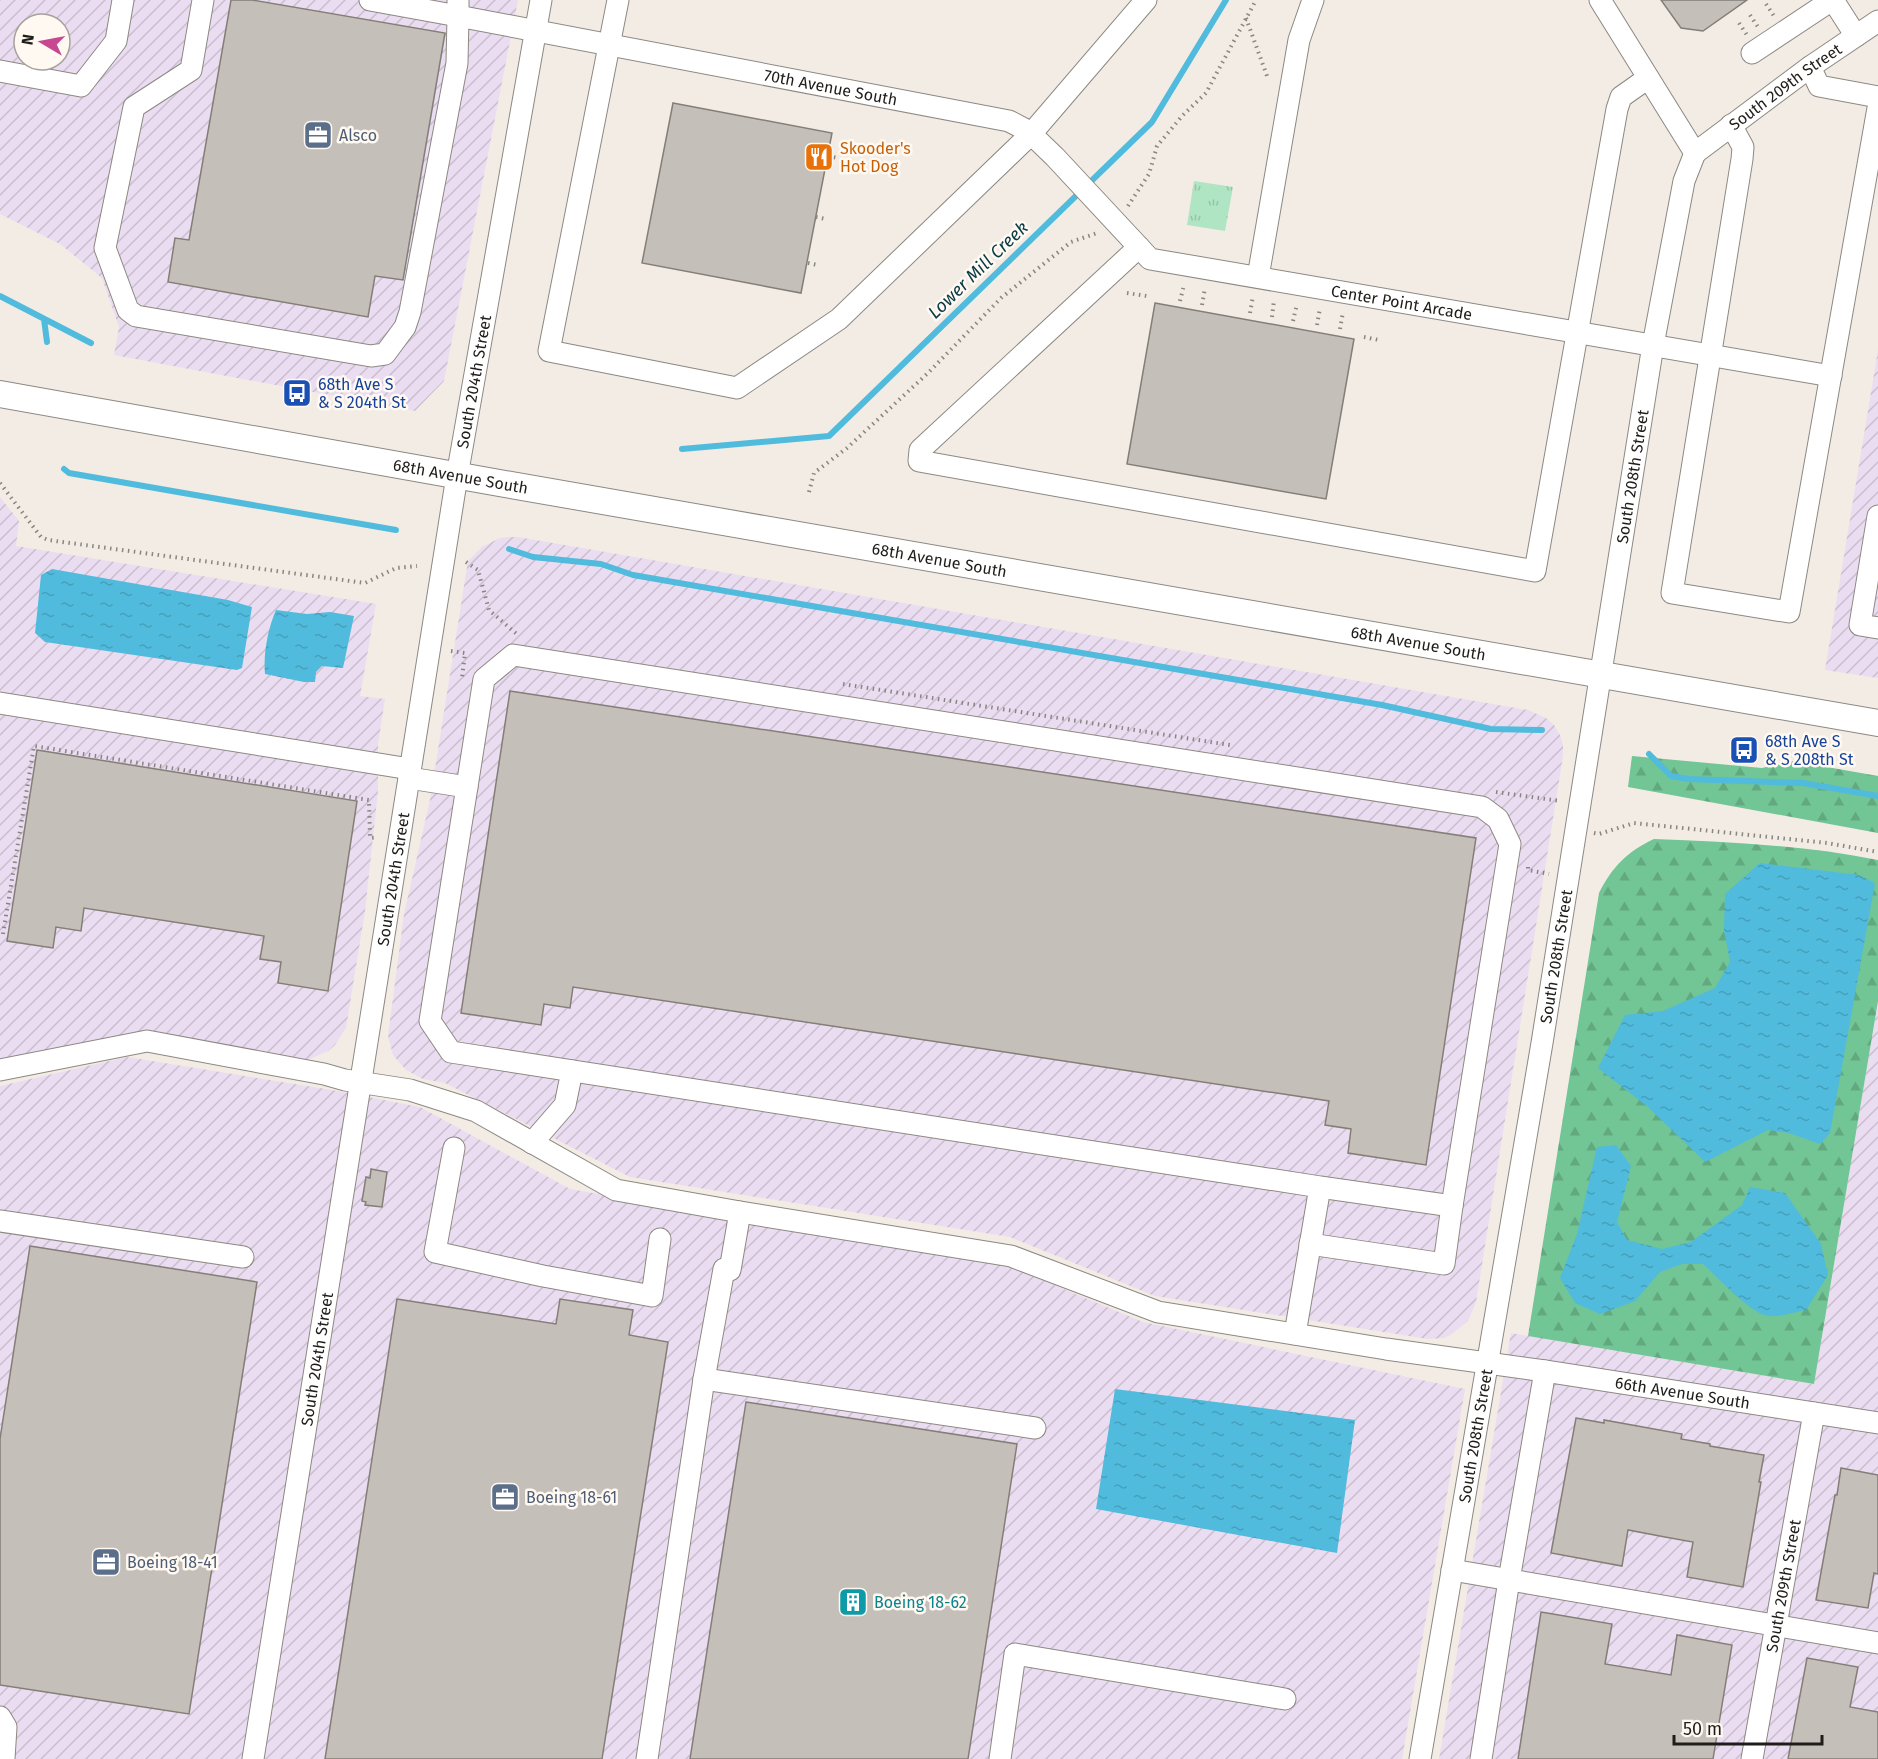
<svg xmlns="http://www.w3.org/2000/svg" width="1878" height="1759" font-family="'Fira Sans',sans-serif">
  <defs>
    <pattern id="industrial-furrows" width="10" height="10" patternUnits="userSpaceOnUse" patternTransform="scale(1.5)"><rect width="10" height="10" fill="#ebddf1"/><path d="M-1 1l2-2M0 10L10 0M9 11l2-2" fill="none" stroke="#c9bdce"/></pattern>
    <pattern id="grass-tufts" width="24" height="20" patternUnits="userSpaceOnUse" patternTransform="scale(1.5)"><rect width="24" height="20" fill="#afe5c3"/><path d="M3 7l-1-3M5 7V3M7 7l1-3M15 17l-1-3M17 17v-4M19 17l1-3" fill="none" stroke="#96c4a7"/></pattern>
    <pattern id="forest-firs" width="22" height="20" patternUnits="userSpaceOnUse" patternTransform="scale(1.5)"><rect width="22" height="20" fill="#72c594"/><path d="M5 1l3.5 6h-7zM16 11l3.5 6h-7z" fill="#62a97f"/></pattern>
    <pattern id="water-ripples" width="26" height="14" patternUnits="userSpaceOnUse" patternTransform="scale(1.5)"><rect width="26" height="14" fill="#50bbdc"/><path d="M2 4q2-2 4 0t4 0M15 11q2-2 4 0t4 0" fill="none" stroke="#45a0bc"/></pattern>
  </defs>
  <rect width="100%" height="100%" fill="#f2ece5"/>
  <path fill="url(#industrial-furrows)" fill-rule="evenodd" d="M0,0h518l-74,381 -29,30 -301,-56 5,-28 -17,-49 -42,-34 -60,-30zM24,24h36v36h-36z
    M1878,350v328l-53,-8z
    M0,497l19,24 -3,25 360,58 -16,92 25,3 -7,45v47l-13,120 -19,117 -11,17 -7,6 -18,8 -9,1 -156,-27 -145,26z
    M509,537h9l1010,173 18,8 8,7 6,10 3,10v11l-87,546 -8,19 -16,13 -8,4 -16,1 -273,-43 -145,-59 -380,-60 -185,-94 -22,-4 -17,-9 -13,-15 -5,-19 16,-122 26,-114 38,-239 14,-14 18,-9z
    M1878,1001v758h-439l72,-426 303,51z
    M127,1057l205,33 88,17 150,82 431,74 142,59 322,67 -63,370h-1402v-673z"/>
  <path fill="url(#grass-tufts)" d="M1194,181l39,6 -8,44 -38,-6z"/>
  <path fill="url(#forest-firs)" d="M1632,756l130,12 31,-7 85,15v57l-250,-46z
    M1654,839c75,3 151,6 224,21v141l-64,383 -286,-48 71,-443c13,-26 29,-42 55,-54z"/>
  <path fill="url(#water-ripples)" d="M52,569l176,31 24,7 -10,61 -5,2 -192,-28 -10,-9 6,-58z
    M276,610l31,4 23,-2 24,4 -11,52 -21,-2 -6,6 -1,10h-11l-39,-8c-2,-20 3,-46 11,-64z
    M1760,863l99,12 16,8 -45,250 -10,11 -31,-11 -21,-3 -63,32 -57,-55 -50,-39 27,-53 38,-4 52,-23 15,-26 -6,-32 1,-36z
    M1616,1145l15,21 -14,56 10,18 35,9 29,-7 51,-37 8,-18 35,6 36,51 7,31 -22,35c-10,2 -28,7 -37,6 -19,-2 -51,-39 -66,-52h-21l-22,8 -25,29 -35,13 -25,-11 -15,-25 17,-44 20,-87z
    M1115,1389l240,31 -18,133 -241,-44z"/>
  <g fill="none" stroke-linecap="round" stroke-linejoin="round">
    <path stroke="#50bbdc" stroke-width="6" d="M0,296l91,47
      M44,319l3,23
      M682,449l147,-13 323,-314 74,-122
      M64,469l5,4 327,57
      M509,549l24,8 68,7 32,11 749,130 109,24 51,1
      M1649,754l22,22 17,3 115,4 75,13"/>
  </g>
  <path fill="#c5bfb9" stroke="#837e78" stroke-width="1.5" d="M231,0h21l193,33 -42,247 -28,-4 -7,41 -200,-35 7,-44 14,2z
    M1661,0h86l-44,31 -22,-3z
    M673,103l159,30 -31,160 -159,-30z
    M1155,303l199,36 -28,160 -199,-35z
    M510,691l966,147 -50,327 -78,-12 3,-24 -26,-4 4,-24 -756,-114 -3,21 -26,-4 -3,21 -80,-12z
    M37,750l320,51 -29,190 -50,-8 3,-21 -21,-3 4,-23 -180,-28 -3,23 -25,-4 -3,21 -46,-7z
    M371,1169l16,3 -5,35 -17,-2 1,-3 -4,-1 4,-24 4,1z
    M30,1246l227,36 -68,432 -189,-29v-246z
    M397,1299l159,25 4,-25 73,11 -4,25 39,7 -66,417h-277z
    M746,1402l271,42 -49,315h-278z
    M1576,1418l28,5v-3l78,14 -1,5 29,5v2l54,9 -5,27h2l-18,105 -56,-10 6,-35 -28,-5 -37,-7 -6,36 -71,-13z
    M1841,1468l37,7v99l-4,-1 -6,35 -52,-8 19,-105h2z
    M1541,1612l71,12 -7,40 66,11 6,-40 55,10 -19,114h-195z
    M1807,1658l51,9 -8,40 28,5v47h-90z"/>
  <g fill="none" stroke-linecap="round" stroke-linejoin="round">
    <g stroke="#8d8882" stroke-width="23">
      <g id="minor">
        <path id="s1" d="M203,0l-12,70 -57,37 -29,141 23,62 8,6 235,40 14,-2 20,-27 5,-15 47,-249 1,-47 551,105 19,10 27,26 95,102 681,117"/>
        <path d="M370,0l88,16v-16"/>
        <path d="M618,0l-69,351 188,37 102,-69 192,-185 115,-134"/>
        <path d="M1600,0l95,153"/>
        <path d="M1833,0l23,36"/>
        <path d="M1752,53l80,-53"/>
        <path d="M1810,67l9,19 59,11"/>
        <path d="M0,71l81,15 35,-45 7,-41"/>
        <path d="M1731,125l12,22 -1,12 -70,434 117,19 89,-504"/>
        <path id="s2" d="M1695,153l115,-86 68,-46"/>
        <path d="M1139,247l-219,203 -1,11 616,110 82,-462 4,-12 27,-19"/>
        <path d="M1258,277l41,-237 14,-40"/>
        <path d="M1878,516l-18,109 18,3"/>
        <path d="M0,703l410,66"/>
        <path d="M409,778l58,9"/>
        <path id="s3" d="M0,1070l147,-29 177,33 21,6 65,10 66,21 140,79 124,22 271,44 147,56 228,37 159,22 333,52"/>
        <path d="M532,1143l33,-38 7,-34"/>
        <path d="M454,1148l-19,104 108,24 109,20 8,-57"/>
        <path d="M0,1221l243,36"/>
        <path d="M1310,1244l134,20 8,-58"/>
        <path d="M730,1270l10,-58"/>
        <path d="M1295,1334l25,-147 132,19 58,-362 -12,-25 -16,-12 -969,-152 -29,24 -54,342 21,31 869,135"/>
        <path d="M704,1379l331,49"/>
        <path d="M1452,1570l426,73"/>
        <path d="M0,1717l6,10 -2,32"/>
        <path id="s4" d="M253,1759l204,-1283 84,-476"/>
        <path d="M647,1759l57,-380 20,-110"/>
        <path d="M1000,1759l15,-105 270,45"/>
        <path id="s5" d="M1420,1759l122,-716 111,-698 31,-164 11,-28"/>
        <path d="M1481,1759l28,-179 36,-209"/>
        <path id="s6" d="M1752,1759l62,-346"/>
      </g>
    </g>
    <g stroke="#8d8882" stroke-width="28">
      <g id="major">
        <path id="s7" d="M0,394l505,90 1373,239"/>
      </g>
    </g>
    <path stroke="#898580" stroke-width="4" stroke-dasharray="1.5 4.5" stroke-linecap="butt" d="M1766,4l8,12
      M1750,15l8,12
      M1246,18l21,58
      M1739,23l8,12
      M828,156l10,2
      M1128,206l21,-32 8,-28 26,-31 23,-22 50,-93
      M816,217l10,2
      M808,263l10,2
      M1127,293l20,3
      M1180,301l4,-16
      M1202,305l3,-17
      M1250,313l3,-17
      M1272,317l2,-17
      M1293,321l4,-17
      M1317,325l3,-17
      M1340,329l3,-17
      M1364,337l15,3
      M0,483l41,54 7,3 317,43 31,-15 21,-2
      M809,492l5,-19 33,-25 81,-75 73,-75 70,-56 26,-9
      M466,562l12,8 11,40 30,26
      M451,651l14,2 -3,25
      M843,684l387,61
      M1496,792l64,9
      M1594,833l5,1 35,-11 193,20 51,9
      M1528,867v3l21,4
      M3,934l31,-188 335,54 1,38 8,-1"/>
    <use href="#minor" stroke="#fff" stroke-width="21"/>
    <use href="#major" stroke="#fff" stroke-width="26"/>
  </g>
  <defs>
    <g id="office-square" transform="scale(1.5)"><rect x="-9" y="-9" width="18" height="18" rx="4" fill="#5c6f8a" stroke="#fff9f2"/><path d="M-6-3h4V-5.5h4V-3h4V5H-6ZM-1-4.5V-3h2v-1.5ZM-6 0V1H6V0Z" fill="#fff"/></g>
    <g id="restaurant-square" transform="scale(1.5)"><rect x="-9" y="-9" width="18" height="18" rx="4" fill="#e8710a" stroke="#fff9f2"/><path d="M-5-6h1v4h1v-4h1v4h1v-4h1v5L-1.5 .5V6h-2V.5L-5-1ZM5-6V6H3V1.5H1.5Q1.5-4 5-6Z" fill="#fff"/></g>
    <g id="bus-square" transform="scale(1.5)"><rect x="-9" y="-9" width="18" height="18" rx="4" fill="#1a4fb4" stroke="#fff9f2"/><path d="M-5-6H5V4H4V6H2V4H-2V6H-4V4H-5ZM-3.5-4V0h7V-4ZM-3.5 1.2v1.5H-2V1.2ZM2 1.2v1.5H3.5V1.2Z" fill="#fff"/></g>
    <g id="building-square" transform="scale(1.5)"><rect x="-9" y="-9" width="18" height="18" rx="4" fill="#0f9aa8" stroke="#fff9f2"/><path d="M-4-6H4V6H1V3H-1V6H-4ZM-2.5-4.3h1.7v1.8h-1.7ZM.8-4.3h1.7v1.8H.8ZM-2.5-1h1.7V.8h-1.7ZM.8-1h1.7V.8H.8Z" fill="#fff"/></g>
  </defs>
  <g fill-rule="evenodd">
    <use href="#office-square" x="318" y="135"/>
    <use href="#restaurant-square" x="819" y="157"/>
    <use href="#bus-square" x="297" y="393"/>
    <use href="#bus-square" x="1744" y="750"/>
    <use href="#office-square" x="505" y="1497"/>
    <use href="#office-square" x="106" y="1562"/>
    <use href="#building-square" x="853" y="1602"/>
  </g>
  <g text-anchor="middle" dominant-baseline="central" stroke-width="5" stroke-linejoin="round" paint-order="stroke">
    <g font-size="16" fill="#1f1d1a" stroke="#fff9f2">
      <text stroke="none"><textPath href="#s2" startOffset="112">South 209th Street</textPath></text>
      <text stroke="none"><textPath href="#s1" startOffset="1341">70th Avenue South</textPath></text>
      <text stroke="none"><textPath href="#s1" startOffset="1976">Center Point Arcade</textPath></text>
      <text stroke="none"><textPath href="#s4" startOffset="1395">South 204th Street</textPath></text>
      <text stroke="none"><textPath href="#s5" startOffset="1300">South 208th Street</textPath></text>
      <text stroke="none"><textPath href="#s7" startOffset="468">68th Avenue South</textPath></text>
      <text stroke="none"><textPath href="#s7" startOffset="954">68th Avenue South</textPath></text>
      <text stroke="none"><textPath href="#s7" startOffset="1440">68th Avenue South</textPath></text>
      <text stroke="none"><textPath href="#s4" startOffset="891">South 204th Street</textPath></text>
      <text stroke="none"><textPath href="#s5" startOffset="814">South 208th Street</textPath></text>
      <text stroke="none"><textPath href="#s4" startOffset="405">South 204th Street</textPath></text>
      <text stroke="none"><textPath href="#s3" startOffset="1736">66th Avenue South</textPath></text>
      <text stroke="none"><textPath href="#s5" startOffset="328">South 208th Street</textPath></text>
      <text stroke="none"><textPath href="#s6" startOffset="176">South 209th Street</textPath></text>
    </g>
    <g font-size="16" fill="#4e5e75" stroke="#fff9f2" text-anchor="start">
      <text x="339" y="135">Alsco</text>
      <text x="526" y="1497">Boeing 18-61</text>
      <text x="127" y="1562">Boeing 18-41</text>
    </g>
    <g font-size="16" fill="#c56008" stroke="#fff9f2" text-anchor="start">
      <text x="840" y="148">Skooder's<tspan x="840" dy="18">Hot Dog</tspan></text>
    </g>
    <g font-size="16" fill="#164399" stroke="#fff9f2" text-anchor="start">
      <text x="318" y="384">68th Ave S<tspan x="318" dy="18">&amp; S 204th St</tspan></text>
      <text x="1765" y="741">68th Ave S<tspan x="1765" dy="18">&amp; S 208th St</tspan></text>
    </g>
    <g font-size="16" fill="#0d838f" stroke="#fff9f2" text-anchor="start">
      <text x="874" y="1602">Boeing 18-62</text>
    </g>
    <g font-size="18" font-style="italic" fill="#073a47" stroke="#fff9f2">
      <text transform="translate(978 270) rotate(-44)">Lower Mill Creek</text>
    </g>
  </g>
  <g transform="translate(42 42) rotate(280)"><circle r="28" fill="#fff9f2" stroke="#a5a19c" stroke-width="1.5"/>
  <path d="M0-4.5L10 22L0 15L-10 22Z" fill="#c74791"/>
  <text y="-9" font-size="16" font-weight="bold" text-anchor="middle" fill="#1f1d1a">N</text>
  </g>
  <path d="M1674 1735v9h148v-9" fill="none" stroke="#1f1d1a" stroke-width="3"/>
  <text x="1683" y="1735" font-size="18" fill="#1f1d1a" stroke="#fff9f2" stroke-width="4.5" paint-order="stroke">50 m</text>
</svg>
